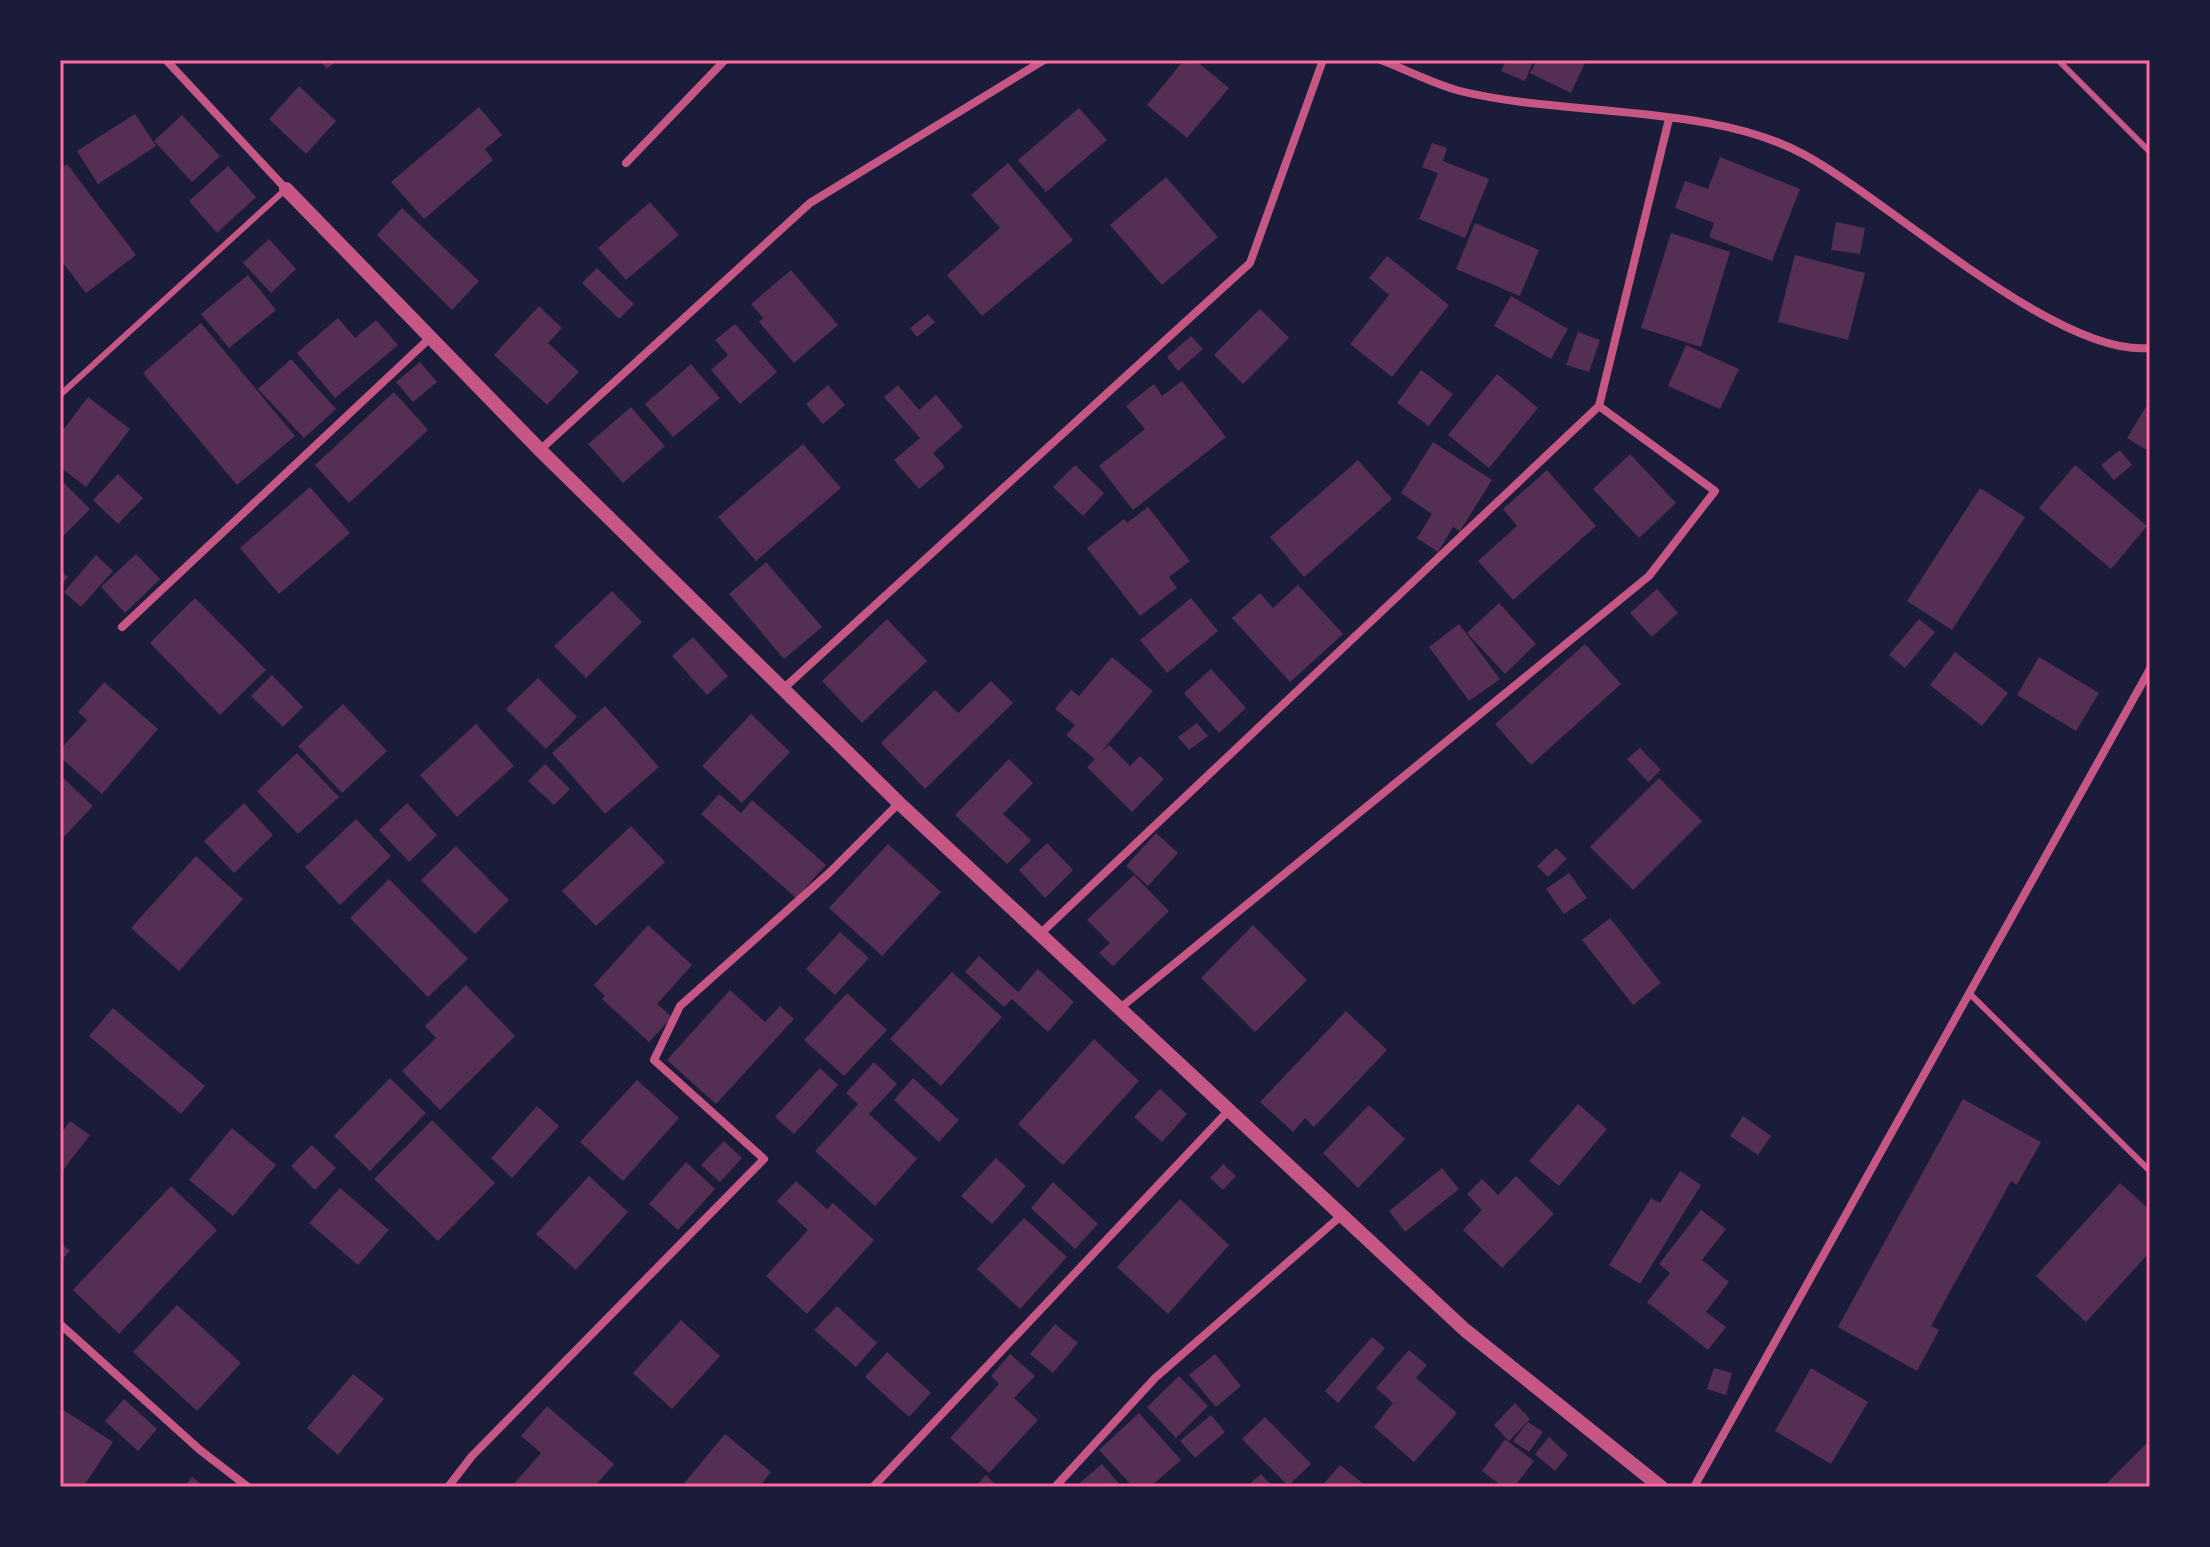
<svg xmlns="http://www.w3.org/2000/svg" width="2210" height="1547" font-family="Quicksand,sans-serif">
  <rect width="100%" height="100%" fill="#1b1b3a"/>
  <path fill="#542f53" d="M319,60h19l-11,9z
    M1184,60h11l34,28 -42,50 -40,-33z
    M1506,60h28l-9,21 -24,-10z
    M1537,60h42l6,3 -14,30 -41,-20z
    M299,86l37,35 -30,33 -37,-35z
    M479,107l23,28 -17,14 8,11 -69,59 -33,-37z
    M1079,108l28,32 -61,52 -28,-32z
    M135,114l21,32 -58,38 -21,-33z
    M182,115l38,41 -28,26 -38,-41z
    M1432,143l15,5 -4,13 46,18 -24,59 -46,-19 19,-46 -16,-6z
    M1720,157l80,32 -28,72 -63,-24 5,-14 -39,-15 10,-27 23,8z
    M1008,163l65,77 -91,76 -35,-41 53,-47 -29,-33z
    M67,164l69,91 -50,38 -26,-34v-90z
    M228,166l28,31 -39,36 -28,-32z
    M1166,177l52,60 -56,48 -52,-60z
    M650,202l29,33 -53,45 -28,-32z
    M402,208l77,73 -27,29 -75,-75z
    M1836,222l29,6 -5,26 -29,-4z
    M1475,223l64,27 -19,46 -64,-27z
    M1671,233l59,19 -29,95 -60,-19z
    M269,239l27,30 -25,24 -28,-30z
    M1795,255l70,18 -17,67 -70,-18z
    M1387,256l62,49 -57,72 -42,-33 39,-49 -20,-17z
    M597,268l37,36 -15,15 -37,-36z
    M791,270l47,55 -44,38 -35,-41 4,-4 -12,-14z
    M248,275l28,35 -47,38 -28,-34z
    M1511,296l57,33 -17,30 -57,-33z
    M539,306l23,22 -14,15 31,29 -32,33 -53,-50z
    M1260,309l29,29 -46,46 -29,-29z
    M928,314l7,8 -18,15 -7,-9z
    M338,318l17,20 21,-18 22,25 -63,53 -38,-45z
    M201,323l94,113 -58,49 -94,-112z
    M735,324l42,48 -37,32 -29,-34 17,-15 -13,-15z
    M1578,332l22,8 -11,32 -23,-7z
    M1191,336l12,13 -25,22 -11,-14z
    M1686,345l53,24 -19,40 -52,-23z
    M291,359l45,50 -32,29 -46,-49z
    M420,362l17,20 -24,20 -17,-20z
    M691,364l29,34 -47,39 -28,-33z
    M1421,370l32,24 -24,32 -32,-23z
    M1497,374l41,34 -49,60 -41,-33z
    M1182,381l44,56 -93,73 -34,-44 46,-37 -19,-23 28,-22 8,12z
    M828,385l17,20 -22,19 -17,-20z
    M898,385l21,25 17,-15 27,32 -30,26 12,14 -26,22 -25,-29 26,-22 -36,-41z
    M394,392l34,38 -79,73 -34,-38z
    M88,397l42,32 -44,58 -26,-20v-33z
    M2150,400v52l-23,-14z
    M631,407l34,39 -42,37 -35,-39z
    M1433,442l59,38 -32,51 -7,-4 -15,25 -21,-14 15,-24 -31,-21z
    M803,444l38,44 -85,73 -38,-44z
    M2120,450l12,15 -18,15 -13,-15z
    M1630,454l46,49 -37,35 -46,-49z
    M1358,460l34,39 -88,78 -34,-40z
    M1075,465l29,28 -21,23 -30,-29z
    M2075,465l72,61 -36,43 -72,-61z
    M1547,470l49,56 -83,74 -35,-39 39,-35 -14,-17z
    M118,474l25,24 -25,26 -25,-24z
    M60,479l30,30 -30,30z
    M310,487l40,46 -71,61 -39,-46z
    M1980,488l45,29 -73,113 -45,-29z
    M1148,507l42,54 -21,16 8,11 -37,28 -53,-68 37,-29 3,4z
    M136,554l24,25 -35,34 -24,-26z
    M96,555l17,16 -32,36 -17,-15z
    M766,562l56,65 -38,32 -55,-65z
    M60,570l8,7 -8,10z
    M1298,585l45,49 -53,48 -58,-64 28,-25 13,15z
    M1657,589l21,24 -26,24 -22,-24z
    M612,591l30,31 -56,56 -32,-32z
    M195,598l71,72 -46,45 -70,-72z
    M1191,598l27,33 -51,42 -27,-33z
    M1499,603l37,41 -31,30 -38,-41z
    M887,619l40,42 -65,62 -40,-42z
    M1919,619l16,13 -30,36 -16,-13z
    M1459,624l41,55 -31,22 -40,-54z
    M693,637l35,39 -21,19 -35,-39z
    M1585,644l36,40 -90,81 -36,-41z
    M1955,652l53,41 -26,33 -52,-41z
    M1112,657l41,34 -53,62 9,-8 21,21 10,-10 24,23 -32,33 -45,-45 8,-8 -29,-24 9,-10 -20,-16 16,-19 8,6z
    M2039,657l60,36 -23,38 -59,-36z
    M1211,669l35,39 -27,25 -35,-40z
    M272,675l31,32 -20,20 -32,-31z
    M538,678l39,39 -31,32 -40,-40z
    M991,681l22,22 -88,86 -44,-46 54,-53 23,23z
    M104,682l54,47 -56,65 -42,-37v-7l27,-30 -9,-8z
    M343,704l44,47 -45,42 -44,-47z
    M605,706l54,61 -54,47 -53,-61z
    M751,714l39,38 -48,51 -40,-37z
    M1197,723l11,13 -19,14 -11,-13z
    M476,724l38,42 -57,51 -37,-42z
    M1640,748l21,22 -13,12 -21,-23z
    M297,753l42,44 -41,37 -41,-43z
    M1009,759l24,24 -30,31 28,26 -24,24 -52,-49z
    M545,764l25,25 -16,16 -26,-24z
    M60,775l33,31 -33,35z
    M1659,778l43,43 -69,69 -43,-43z
    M719,794l22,19 11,-13 74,65 -30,33 -95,-84z
    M244,803l29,32 -39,38 -30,-32z
    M407,803l30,32 -28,27 -30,-32z
    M356,819l35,37 -51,49 -35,-38z
    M631,826l34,36 -69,64 -34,-35z
    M1156,833l22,20 -30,33 -22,-20z
    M1047,843l26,27 -28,28 -26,-28z
    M888,844l53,48 -59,64 -53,-48z
    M456,846l53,54 -34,34 -54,-54z
    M1556,848l11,11 -19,18 -11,-11z
    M196,856l47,43 -64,72 -48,-43z
    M1569,873l18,25 -23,16 -18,-25z
    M1134,875l35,36 -56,55 -14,-13 11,-10 -23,-23z
    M389,879l79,80 -40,38 -78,-79z
    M1610,918l51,65 -28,22 -51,-65z
    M648,925l44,40 -35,39 15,13 -23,25 -47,-43 3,-3 -11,-11z
    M1253,925l54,55 -52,52 -54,-54z
    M840,932l29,26 -34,37 -29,-26z
    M979,956l39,36 20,-23 36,33 -26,30 -36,-33 -8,8 -39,-35z
    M952,972l50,45 -61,69 -51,-47z
    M466,985l49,51 -75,74 -38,-39 34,-33 -11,-12z
    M730,990l35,32 15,-16 14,13 -78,85 -49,-44z
    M847,993l40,37 -43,46 -40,-36z
    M113,1008l92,78 -24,28 -92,-78z
    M1346,1011l41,39 -73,77 -9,-9 -12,14 -33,-30z
    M1094,1039l45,42 -76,84 -45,-41z
    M874,1062l23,22 -28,30 48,45 -42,47 -60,-55 43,-47 -12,-11z
    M820,1068l18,17 -44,49 -19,-17z
    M390,1078l36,35 -56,58 -36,-35z
    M913,1078l46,42 -20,22 -45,-42z
    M637,1080l42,38 -56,63 -43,-39z
    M1160,1089l27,25 -25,28 -28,-25z
    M1963,1099l78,43 -24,43 -6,-4 -80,145 8,4 -22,41 -79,-44z
    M1578,1104l29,25 -48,57 -30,-25z
    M1369,1105l36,34 -47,49 -35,-35z
    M537,1106l22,20 -47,52 -21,-20z
    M1743,1116l28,20 -13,19 -28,-19z
    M432,1120l63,63 -57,58 -64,-62z
    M70,1121l20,14 -30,39v-39z
    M232,1128l44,37 -43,51 -44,-36z
    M724,1141l18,17 -22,24 -19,-17z
    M312,1145l24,23 -21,22 -24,-24z
    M996,1158l30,28 -34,38 -31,-28z
    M686,1162l29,27 -37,41 -29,-26z
    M1223,1164l13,12 -13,14 -13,-12z
    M1442,1168l17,21 -54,43 -16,-21z
    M1680,1171l21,14 -61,99 -31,-19 42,-67 9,5z
    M589,1176l39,36 -52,58 -40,-36z
    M1516,1176l38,38 -52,54 -39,-38 19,-20 -15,-16 15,-15 16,16z
    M796,1181l31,28 6,-6 41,37 -67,74 -41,-38 42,-46 -31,-29z
    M1053,1182l45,42 -23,25 -44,-41z
    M2120,1183l30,27v42l-64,70 -50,-46z
    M171,1186l46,44 -98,104 -46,-44z
    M340,1188l49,42 -31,35 -49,-42z
    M1180,1199l49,46 -61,69 -51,-47z
    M1701,1210l25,19 -24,31 27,22 -23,30 20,15 -18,23 -61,-48 23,-29 -11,-9z
    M1024,1218l43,39 -47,52 -43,-40z
    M60,1242l10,9 -10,10z
    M177,1305l64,58 -44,48 -64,-59z
    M837,1306l40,37 -21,24 -42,-37z
    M681,1320l39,36 -48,53 -39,-36z
    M1055,1324l23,19 -25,30 -23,-19z
    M1372,1337l13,11 -47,55 -13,-12z
    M1409,1350l18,15 -11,13 41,35 -43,49 -40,-35 19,-24 -17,-15z
    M887,1352l44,41 -22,24 -44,-40z
    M1010,1354l25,22 -21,22 24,22 -49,53 -39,-35 49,-54 -8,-8z
    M1215,1354l26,32 -25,21 -27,-32z
    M1714,1368l18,5 -6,22 -19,-6z
    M1811,1368l57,34 -37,62 -56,-33z
    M353,1374l31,25 -46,56 -31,-27z
    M1179,1376l29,30 -32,32 -29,-31z
    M124,1399l33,30 -19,22 -33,-30z
    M1515,1403l15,16 -21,22 -15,-16z
    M547,1406l67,58 -20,23h-83l30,-34 -20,-17z
    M62,1409l51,33 -30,45h-23z
    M1139,1413l42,47 -31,27h-17l-34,-37z
    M1211,1415l14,17 -30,26 -15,-17z
    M1265,1417l46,47 -23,22 -46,-47z
    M1528,1422l15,10 -14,20 -16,-11z
    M725,1434l46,38 -12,15h-78z
    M1549,1437l19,18 -13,16 -20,-17z
    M1505,1439l29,22 -20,26h-11l-21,-16z
    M2150,1440v47h-47z
    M1102,1464l20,23h-47z
    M1340,1465l27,22h-46z
    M1261,1474l12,13h-27z
    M986,1475l12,12h-23z
    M192,1477l13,10h-21z"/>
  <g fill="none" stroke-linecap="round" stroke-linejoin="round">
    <path stroke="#c65784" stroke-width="6" d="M2058,60l92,92
      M60,395l226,-206
      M1970,994l180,177"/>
    <path stroke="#c65784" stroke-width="8" d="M166,60l120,129
      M1381,60c26,10 53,24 79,31 105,26 251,12 345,64 86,47 252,202 345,193
      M626,163l99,-103
      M540,450l270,-247 234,-143
      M122,627l309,-290
      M783,689l467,-426 73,-203
      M1040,934l559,-528 70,-287
      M1119,1009l530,-433 66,-85 -116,-85
      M60,1324l140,126 48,37
      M448,1487l24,-31 292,-297 -110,-99 26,-54 149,-133 70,-70
      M873,1487l356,-377
      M1055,1487l100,-109 187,-163
      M1694,1487l456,-818"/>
    <path stroke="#c65784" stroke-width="14" d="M286,189l254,261 359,353 566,527 196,157"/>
  </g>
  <rect width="2210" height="1547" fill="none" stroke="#1b1b3a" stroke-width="124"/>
  <rect x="62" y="62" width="2086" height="1423" fill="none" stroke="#ff6b9d" stroke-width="3"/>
</svg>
